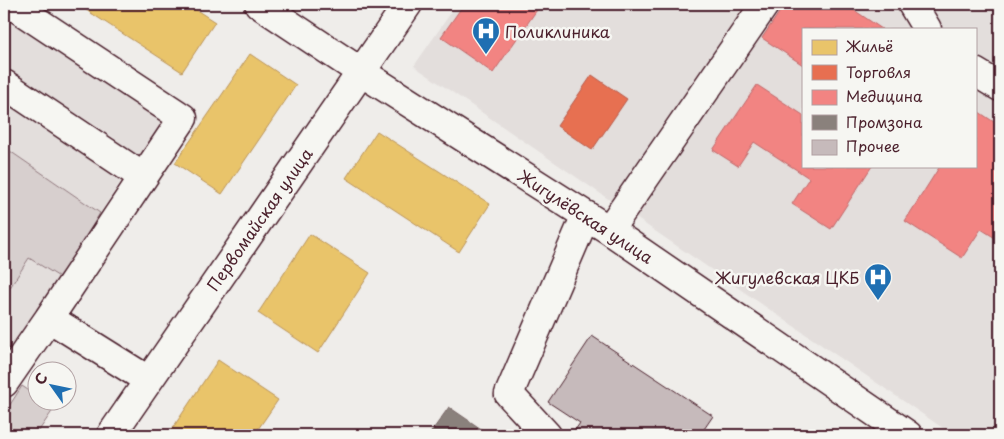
<svg xmlns="http://www.w3.org/2000/svg" width="1004" height="439" font-family="'Playpen Sans',sans-serif">
  <rect width="100%" height="100%" fill="#efedea"/>
  <filter id="ink" filterUnits="userSpaceOnUse"><feTurbulence type="fractalNoise" baseFrequency=".02" numOctaves="2"/><feDisplacementMap in="SourceGraphic" scale="10" xChannelSelector="R" yChannelSelector="G"/><feConvolveMatrix kernelMatrix="1 2 1 2 8 2 1 2 1" color-interpolation-filters="sRGB"/></filter>
  <g filter="url(#ink)">
    <path fill="#e3dedc" fill-rule="evenodd" d="M457,4h543v431h-47l-539,-369zM803,29h172v137h-172z
      M4,10l160,108 -28,43 -23,-24 -109,-70z
      M4,97l119,81 -23,35 -96,-66z
      M29,258l32,20 -57,89v-70z"/>
    <path fill="#d7cfce" stroke="#90777c" d="M4,147l96,66 -39,65 -32,-20 -25,39z
      M22,386l15,10 1,6h8l9,5 -19,28h-32v-21z"/>
    <path fill="#e9c46a" stroke="#b99257" d="M77,4h110l28,18 -33,50z
      M250,54l46,31 -74,109 -47,-31z
      M377,131l113,73 -31,48 -113,-74z
      M310,234l60,39 -52,80 -60,-40z
      M218,360l60,40 -24,35h-86z"/>
    <path fill="#e76f51" stroke="#b85746" d="M592,75l35,24 -35,51 -35,-24z"/>
    <path fill="#f28482" stroke="#c06668" d="M464,4h77l-48,69 -52,-36z
      M785,4h60l37,25h-79v36l-41,-27z
      M757,85l46,30v51h69l-41,63 -39,-25 17,-26 -55,-36 -16,24 -25,-16z
      M976,110l24,16v115l-19,-12 -19,29 -57,-37 35,-55h35z"/>
    <path fill="#8a817c" stroke="#776464" d="M449,407l41,28h-61z"/>
    <path fill="#c6babb" stroke="#4a1f2b" d="M592,336l121,80 -13,19h-123l-4,-2 7,-10 -32,-21z"/>
    <g fill="none" stroke-linecap="round" stroke-linejoin="round">
      <g stroke="#4a1f2b" stroke-width="31">
        <path id="minor" d="M11,4l172,114 -134,200
          M259,4l102,68 248,158 299,205
          M912,4l15,25
          M975,72l25,15
          M4,84l139,93
          M609,230l156,-226
          M4,383l45,-65 99,62
          M111,435l297,-431
          M547,435l-38,-41 77,-179"/>
      </g>
      <use href="#minor" stroke="#f6f6f2" stroke-width="28"/>
    </g>
  </g>
  <defs>
    <g id="hospital-pin" transform="scale(1.4375)"><path d="M0 17L-7.5 6A9.5 9.5 0 1 1 7.5 6Z" fill="#1f6fb2" stroke="#f6f6f2"/><path d="M-5-5h3v3.5h4V-5h3V5h-3V1.5h-4V5h-3Z" fill="#fff"/></g>
  </defs>
  <g fill-rule="evenodd">
    <use href="#hospital-pin" x="486" y="31"/>
    <use href="#hospital-pin" x="878" y="277"/>
  </g>
  <g text-anchor="middle" dominant-baseline="central" stroke-width="5" stroke-linejoin="round" paint-order="stroke">
    <g font-size="16" fill="#4a1f2b" stroke="#f6f6f2" text-anchor="start">
      <text x="505" y="31">Поликлиника</text>
      <text x="859" y="277" text-anchor="end">Жигулевская ЦКБ</text>
    </g>
    <g font-size="16" fill="#4a1f2b" stroke="#f6f6f2">
      <text transform="translate(586 216) rotate(33)">Жигулёвская улица</text>
      <text transform="translate(259 219) rotate(-55)">Первомайская улица</text>
    </g>
  </g>
  <rect width="1004" height="439" fill="none" stroke="#f6f6f2" stroke-width="20"/>
  <rect x="10" y="10" width="984" height="419" fill="none" stroke="#4a1f2b" stroke-width="2" filter="url(#ink)"/>
  <rect x="802" y="28" width="175" height="140" fill="#f6f6f2" stroke="#b1a0a2"/>
  <rect x="812" y="40" width="25" height="15" fill="#e9c46a" stroke="#b1a0a2"/>
  <text x="846" y="52" font-size="15" fill="#4a1f2b">Жильё</text>
  <rect x="812" y="65" width="25" height="15" fill="#e76f51" stroke="#b1a0a2"/>
  <text x="846" y="78" font-size="15" fill="#4a1f2b">Торговля</text>
  <rect x="812" y="90" width="25" height="15" fill="#f28482" stroke="#b1a0a2"/>
  <text x="846" y="102" font-size="15" fill="#4a1f2b">Медицина</text>
  <rect x="812" y="115" width="25" height="15" fill="#8a817c" stroke="#b1a0a2"/>
  <text x="846" y="128" font-size="15" fill="#4a1f2b">Промзона</text>
  <rect x="812" y="140" width="25" height="15" fill="#c6babb" stroke="#b1a0a2"/>
  <text x="846" y="152" font-size="15" fill="#4a1f2b">Прочее</text>
  <g transform="translate(52 386) rotate(303)"><circle r="24" fill="#f6f6f2" stroke="#b1a0a2"/>
  <path d="M0-4L9 19L0 12L-9 19Z" fill="#1f6fb2"/>
  <text y="-8" font-size="14" font-weight="bold" text-anchor="middle" fill="#4a1f2b">С</text>
  </g>
</svg>
